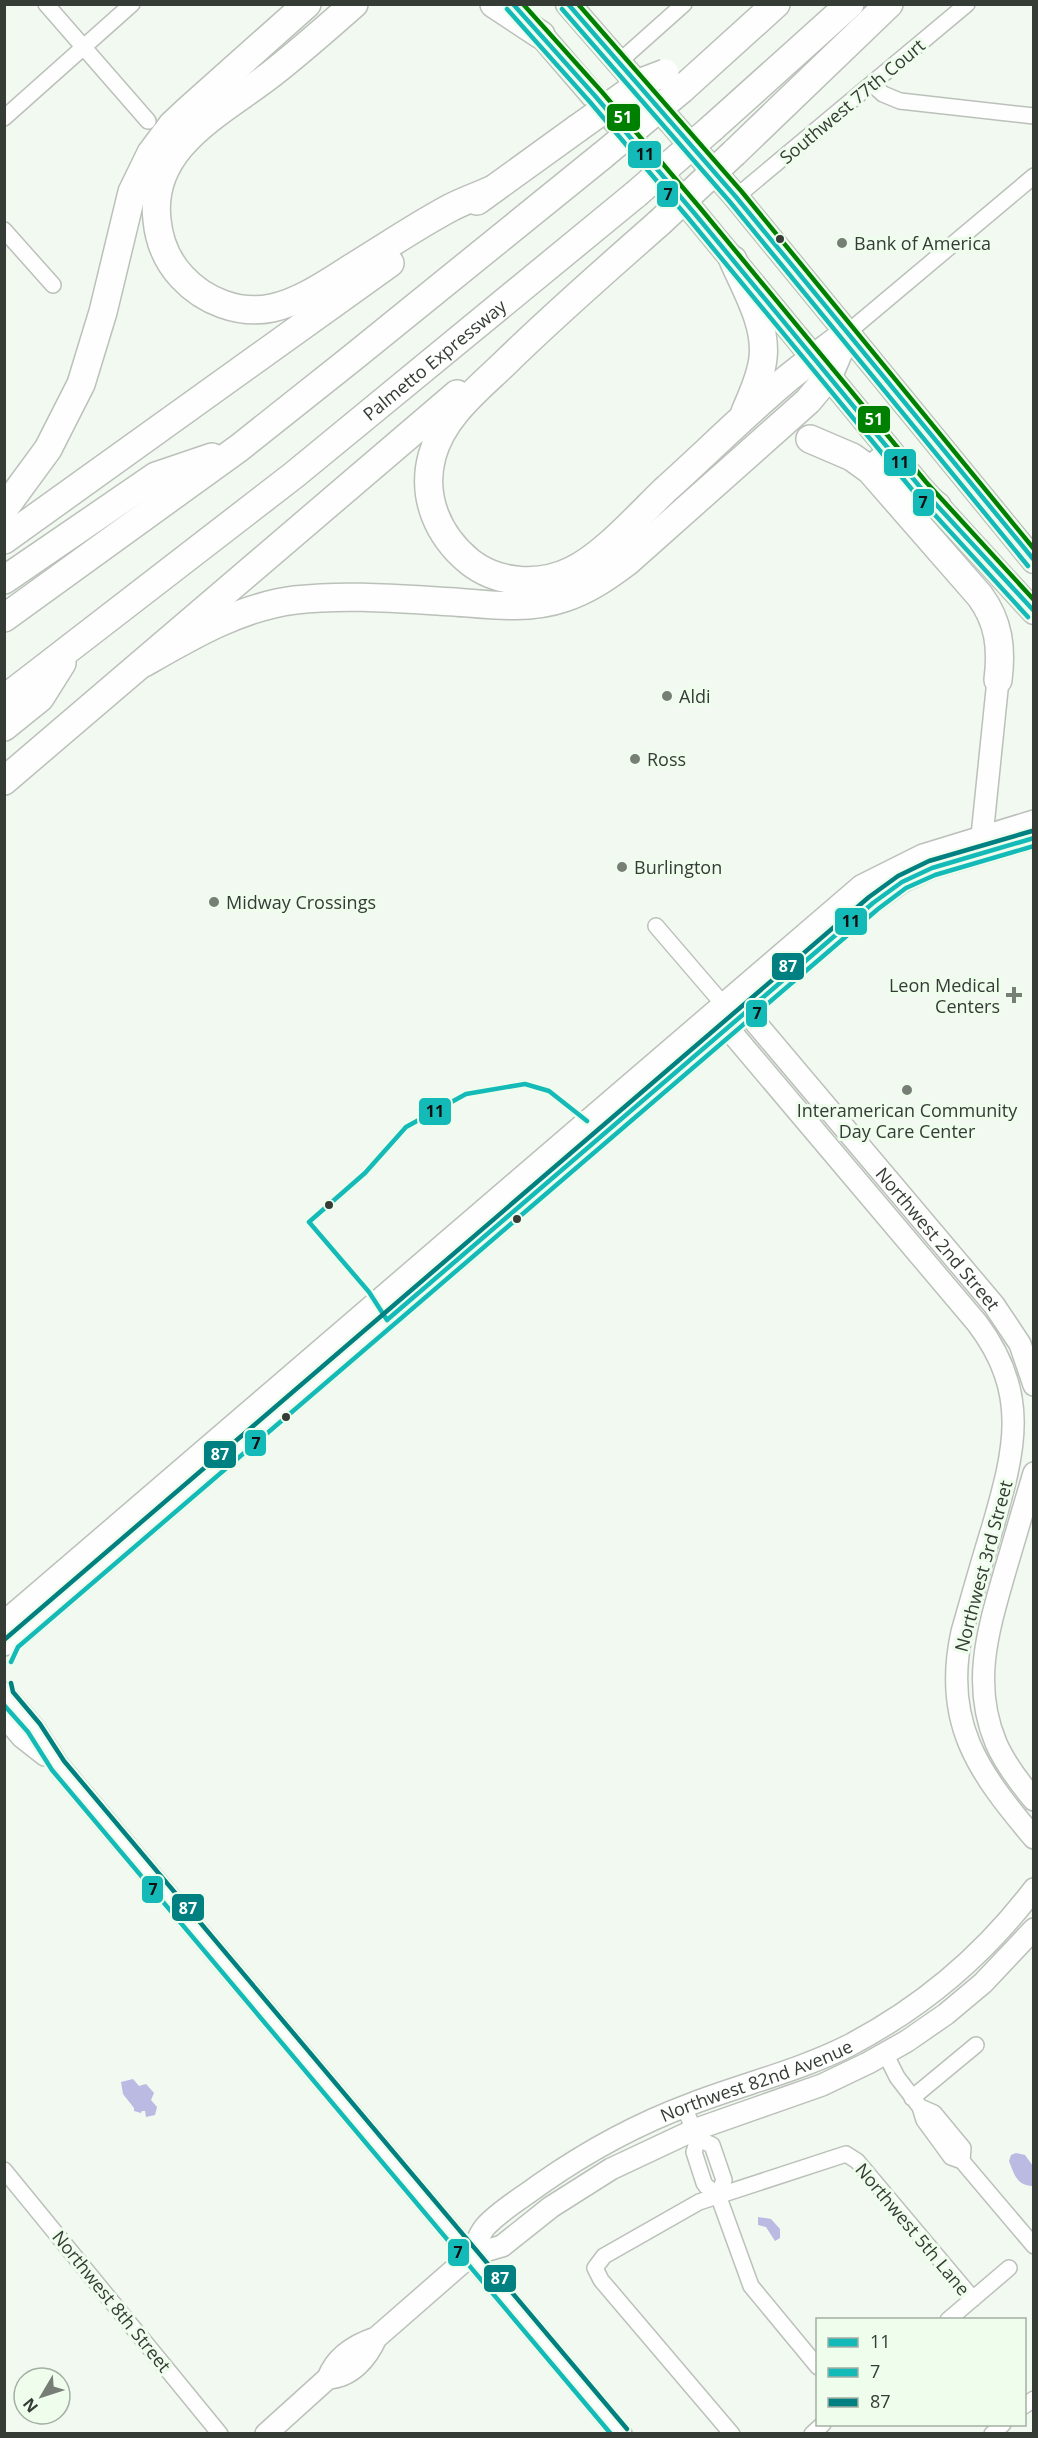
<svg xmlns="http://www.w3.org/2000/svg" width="1038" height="2438" font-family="'Open Sans',sans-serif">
  <rect width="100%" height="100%" fill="#f1f9f0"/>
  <path fill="#babae2" d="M133,2079l6,7 7,-2 8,9 -3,7 6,7 -2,8 -9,2 -1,-6h-3l-1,2 -7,-2v-3l-11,-14 -2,-12z
    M1016,2153l9,2 8,11v20c-16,0 -19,-12 -24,-25l2,-6z
    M758,2217l13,2 9,10v9l-5,3 -9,-14 -8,-2z"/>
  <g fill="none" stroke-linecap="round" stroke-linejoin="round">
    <g stroke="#bbc1ba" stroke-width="18">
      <path id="street" d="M46,4l102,117
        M620,61l64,-57
        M872,84l11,10 17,7 134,15
        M4,118l128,-114
        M736,197l231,-193
        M4,230l49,55
        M847,333l187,-157
        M656,926l67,78
        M885,2053l12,24 23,30 4,13 27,37 11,4 72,85
        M912,2098l64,-53
        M684,2107l14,32 -4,13 10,31 2,3 12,9 6,-15 -12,-35 -14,-6
        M920,2107l14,6 29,35 -1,13
        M4,2170l216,264
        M718,2195l33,91 67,81
        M948,2320l61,-52
        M1024,2406l10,-7
        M732,2434l-131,-154 -6,-12 9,-12 95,-54 147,-48 11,7 116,138
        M812,2434l11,-10
        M992,2434l11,-10"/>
    </g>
    <g stroke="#bbc1ba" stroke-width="24">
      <g id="secondary">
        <path d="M982,836l16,-156"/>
        <path id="s1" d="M732,1007l14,5 9,10 239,283 26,39 14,41"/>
        <path d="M725,1013l3,14 9,12 240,284c53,70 38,126 16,203 -11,35 -21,71 -31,106 -20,90 16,140 72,206"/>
        <path d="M1034,1473c-10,35 -21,70 -31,105 -16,56 -31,108 -7,165 9,21 23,39 38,57"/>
        <path d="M4,1622l857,-736 62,-31 111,-34"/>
        <path d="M4,1645l8,-3 861,-739 29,-21 30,-14 102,-30"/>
        <path d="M4,1693l30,35 24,37 563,669"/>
        <path d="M4,1716l18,21 23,18"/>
        <path id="s2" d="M471,2255c4,-9 8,-21 14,-28 14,-16 37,-29 54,-42 47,-33 98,-61 152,-81 52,-20 107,-33 157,-58 73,-38 136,-91 186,-157"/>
        <path d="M376,2338c-9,20 -25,39 -48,40 8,-21 27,-33 48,-40l95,-83 31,-9 49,-39 60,-38 83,-39 128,-45 46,-22 39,-22 39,-27 37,-31 51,-54"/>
        <path d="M266,2434l62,-56"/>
      </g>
    </g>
    <g stroke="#bbc1ba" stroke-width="27">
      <path id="primary" d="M568,4l168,193 298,364
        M541,35l154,179 225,273 114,125"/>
    </g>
    <g stroke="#bbc1ba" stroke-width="30">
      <g id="highway">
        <path d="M354,4c-26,23 -52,46 -80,68 -49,39 -126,73 -117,148 2,21 10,41 25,57 22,24 57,38 90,31 31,-7 58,-27 84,-43 31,-19 62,-40 94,-57 13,-7 28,-12 41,-18"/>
        <path d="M494,4l47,31"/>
        <path d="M681,90l95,-86"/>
        <path d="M712,128l138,-124"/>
        <path d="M734,153l155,-149"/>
        <path d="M477,201l101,-73"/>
        <path d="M659,223c-52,46 -104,91 -154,140 -28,27 -62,53 -73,93 -11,41 6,80 38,106 28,22 70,24 101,9 32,-15 68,-56 94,-81 39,-35 76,-72 116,-106 21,-18 44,-34 66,-51"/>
        <path d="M733,260c13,30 34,65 30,98 -2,19 -11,37 -18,54"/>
        <path d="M810,439l42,18 18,13 110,126c19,26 22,52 18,84"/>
        <path d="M880,462l57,44"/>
        <path d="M4,509l44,-60 33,-65 22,-72 29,-120 19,-39 21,-28 16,-15 119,-106"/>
        <path d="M4,540l386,-277"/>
        <path d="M4,580l152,-104 56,-19"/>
        <path d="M4,618l235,-170 112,-89 252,-204"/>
        <path d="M144,663c47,-27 96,-56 151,-63 53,-6 106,-1 160,2 36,3 74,8 109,-4 24,-8 43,-21 63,-36l181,-161 20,-24 19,-44"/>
        <path id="s3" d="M4,699l290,-224 342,-281"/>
        <path d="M4,727l36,-29 22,-35"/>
        <path d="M4,781l453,-387"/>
      </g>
    </g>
    <use href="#street" stroke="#fdfefd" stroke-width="15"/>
    <use href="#secondary" stroke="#fdfefd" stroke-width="21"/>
    <use href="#primary" stroke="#fdfefd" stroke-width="24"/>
    <use href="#highway" stroke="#fdfefd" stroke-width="27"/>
    <g stroke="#bbc1ba" stroke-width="30" stroke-linecap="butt">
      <path id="highway-bridge" d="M578,128l66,-47 21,-8
        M603,155l78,-65
        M636,194l76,-66
        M659,223l75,-70"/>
    </g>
    <use href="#highway-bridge" stroke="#fdfefd" stroke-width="27"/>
    <g stroke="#eefdec" stroke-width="9">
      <path id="bus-1" d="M513,4l83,93 99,117 225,273 114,124
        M568,4l168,193 298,363
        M309,1222l56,-49 41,-46 60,-33 59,-10 24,7 38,30
        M309,1222l60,70 18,28
        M387,1320l486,-417 29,-21 30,-14 102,-30"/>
    </g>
    <g stroke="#eefdec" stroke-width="9">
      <path id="bus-2" d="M507,9l83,93 99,117 225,273 114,125
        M562,9l168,193 298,364
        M11,1662l7,-15 860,-738 28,-21 29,-13 99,-29
        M4,1705l24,27 24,38 559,664"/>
    </g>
    <g stroke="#eefdec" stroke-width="9">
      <path id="bus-3" d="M4,1640l865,-743 29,-21 31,-15 103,-30
        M11,1683l2,9 27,32 24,37 563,668"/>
    </g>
    <g stroke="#eefdec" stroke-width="9">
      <path id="bus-4" d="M523,4l79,88 99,117 225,273 108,118
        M578,4l164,188 292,357"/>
    </g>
    <use href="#bus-1" stroke="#13bab8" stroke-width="4.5"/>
    <use href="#bus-2" stroke="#13bab8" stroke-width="4.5"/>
    <use href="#bus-3" stroke="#008080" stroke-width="4.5"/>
    <use href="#bus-4" stroke="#008000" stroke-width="4.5"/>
  </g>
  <g fill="#353b35" stroke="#eefdec" stroke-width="2">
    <circle cx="780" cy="239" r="5"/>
    <circle cx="329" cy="1205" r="5"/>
    <circle cx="517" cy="1219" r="5"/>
    <circle cx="286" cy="1417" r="5"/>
  </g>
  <g fill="#777e76" stroke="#eefdec" stroke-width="2">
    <circle cx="842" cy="243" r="6"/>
    <circle cx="667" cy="696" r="6"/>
    <circle cx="635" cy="759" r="6"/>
    <circle cx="622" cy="867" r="6"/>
    <circle cx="214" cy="902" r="6"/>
    <path d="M1011 986h6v6h6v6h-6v6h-6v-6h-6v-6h6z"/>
    <circle cx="907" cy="1090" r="6"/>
  </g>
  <g text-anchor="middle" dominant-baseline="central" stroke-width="6" stroke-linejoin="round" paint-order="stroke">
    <g font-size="18" fill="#353b35" stroke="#eefdec">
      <text transform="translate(852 101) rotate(-40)">Southwest 77th Court</text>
      <text stroke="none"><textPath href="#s3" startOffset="548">Palmetto Expressway</textPath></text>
      <text stroke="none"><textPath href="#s1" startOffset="312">Northwest 2nd Street</textPath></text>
      <text transform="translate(983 1566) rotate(-75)">Northwest 3rd Street</text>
      <text stroke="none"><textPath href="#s2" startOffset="342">Northwest 82nd Avenue</textPath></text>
      <text transform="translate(913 2229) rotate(50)">Northwest 5th Lane</text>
      <text transform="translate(112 2301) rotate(51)">Northwest 8th Street</text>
    </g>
    <g font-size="18" fill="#353b35" stroke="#eefdec" text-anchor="start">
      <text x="854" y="243">Bank of America</text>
      <text x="679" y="696">Aldi</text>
      <text x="647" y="759">Ross</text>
      <text x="634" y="867">Burlington</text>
      <text x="226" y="902">Midway Crossings</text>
      <text x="1000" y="985" text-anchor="end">Leon Medical<tspan x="1000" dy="21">Centers</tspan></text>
      <text x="907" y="1110" text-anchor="middle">Interamerican Community<tspan x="907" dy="21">Day Care Center</tspan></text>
    </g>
  </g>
  <g stroke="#eefdec" stroke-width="2">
    <rect x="606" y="103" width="35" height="29" rx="6" fill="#008000"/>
    <rect x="627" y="140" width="35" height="29" rx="6" fill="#13bab8"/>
    <rect x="656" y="180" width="23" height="28" rx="6" fill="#13bab8"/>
    <rect x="857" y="405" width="34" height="29" rx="6" fill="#008000"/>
    <rect x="883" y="448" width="34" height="29" rx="6" fill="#13bab8"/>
    <rect x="912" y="488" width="23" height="29" rx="6" fill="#13bab8"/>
    <rect x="834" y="907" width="34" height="29" rx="6" fill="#13bab8"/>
    <rect x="771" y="952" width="34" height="29" rx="6" fill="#008080"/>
    <rect x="745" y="999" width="23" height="29" rx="6" fill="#13bab8"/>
    <rect x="418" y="1097" width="34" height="29" rx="6" fill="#13bab8"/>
    <rect x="244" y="1429" width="23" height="28" rx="6" fill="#13bab8"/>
    <rect x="203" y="1440" width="34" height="29" rx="6" fill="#008080"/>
    <rect x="141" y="1875" width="23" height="29" rx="6" fill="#13bab8"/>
    <rect x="171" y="1893" width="34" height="29" rx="6" fill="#008080"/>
    <rect x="447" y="2238" width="23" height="29" rx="6" fill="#13bab8"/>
    <rect x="483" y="2264" width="34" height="29" rx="6" fill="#008080"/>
  </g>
  <g font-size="16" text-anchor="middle" font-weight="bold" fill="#fff">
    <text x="623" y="123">51</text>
    <text x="874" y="425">51</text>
    <text x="788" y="972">87</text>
    <text x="220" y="1460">87</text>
    <text x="188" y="1914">87</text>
    <text x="500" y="2284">87</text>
  </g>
  <g font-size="16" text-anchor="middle" font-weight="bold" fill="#111">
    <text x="645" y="160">11</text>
    <text x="668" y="200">7</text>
    <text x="900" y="468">11</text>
    <text x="923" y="508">7</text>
    <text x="851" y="927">11</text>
    <text x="757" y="1019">7</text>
    <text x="435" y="1117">11</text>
    <text x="256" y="1449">7</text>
    <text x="153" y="1895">7</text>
    <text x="458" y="2258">7</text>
  </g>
  <rect width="1038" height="2438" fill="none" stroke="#353b35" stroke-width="12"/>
  <rect x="816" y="2318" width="210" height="108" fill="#eefdec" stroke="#a4afa3" stroke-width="1.5"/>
  <rect x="828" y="2338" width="30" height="9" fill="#13bab8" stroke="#a4afa3" stroke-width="1.5"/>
  <text x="870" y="2348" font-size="18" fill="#353b35">11</text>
  <rect x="828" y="2368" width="30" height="9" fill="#13bab8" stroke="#a4afa3" stroke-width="1.5"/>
  <text x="870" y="2378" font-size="18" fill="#353b35">7</text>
  <rect x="828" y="2398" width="30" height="9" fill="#008080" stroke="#a4afa3" stroke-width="1.5"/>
  <text x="870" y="2408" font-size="18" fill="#353b35">87</text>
  <g transform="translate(42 2396) rotate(231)"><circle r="28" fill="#eefdec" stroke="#a4afa3" stroke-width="1.5"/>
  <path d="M0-4.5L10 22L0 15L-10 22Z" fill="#777e76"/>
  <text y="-9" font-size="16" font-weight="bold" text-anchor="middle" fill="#353b35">N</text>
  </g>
</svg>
